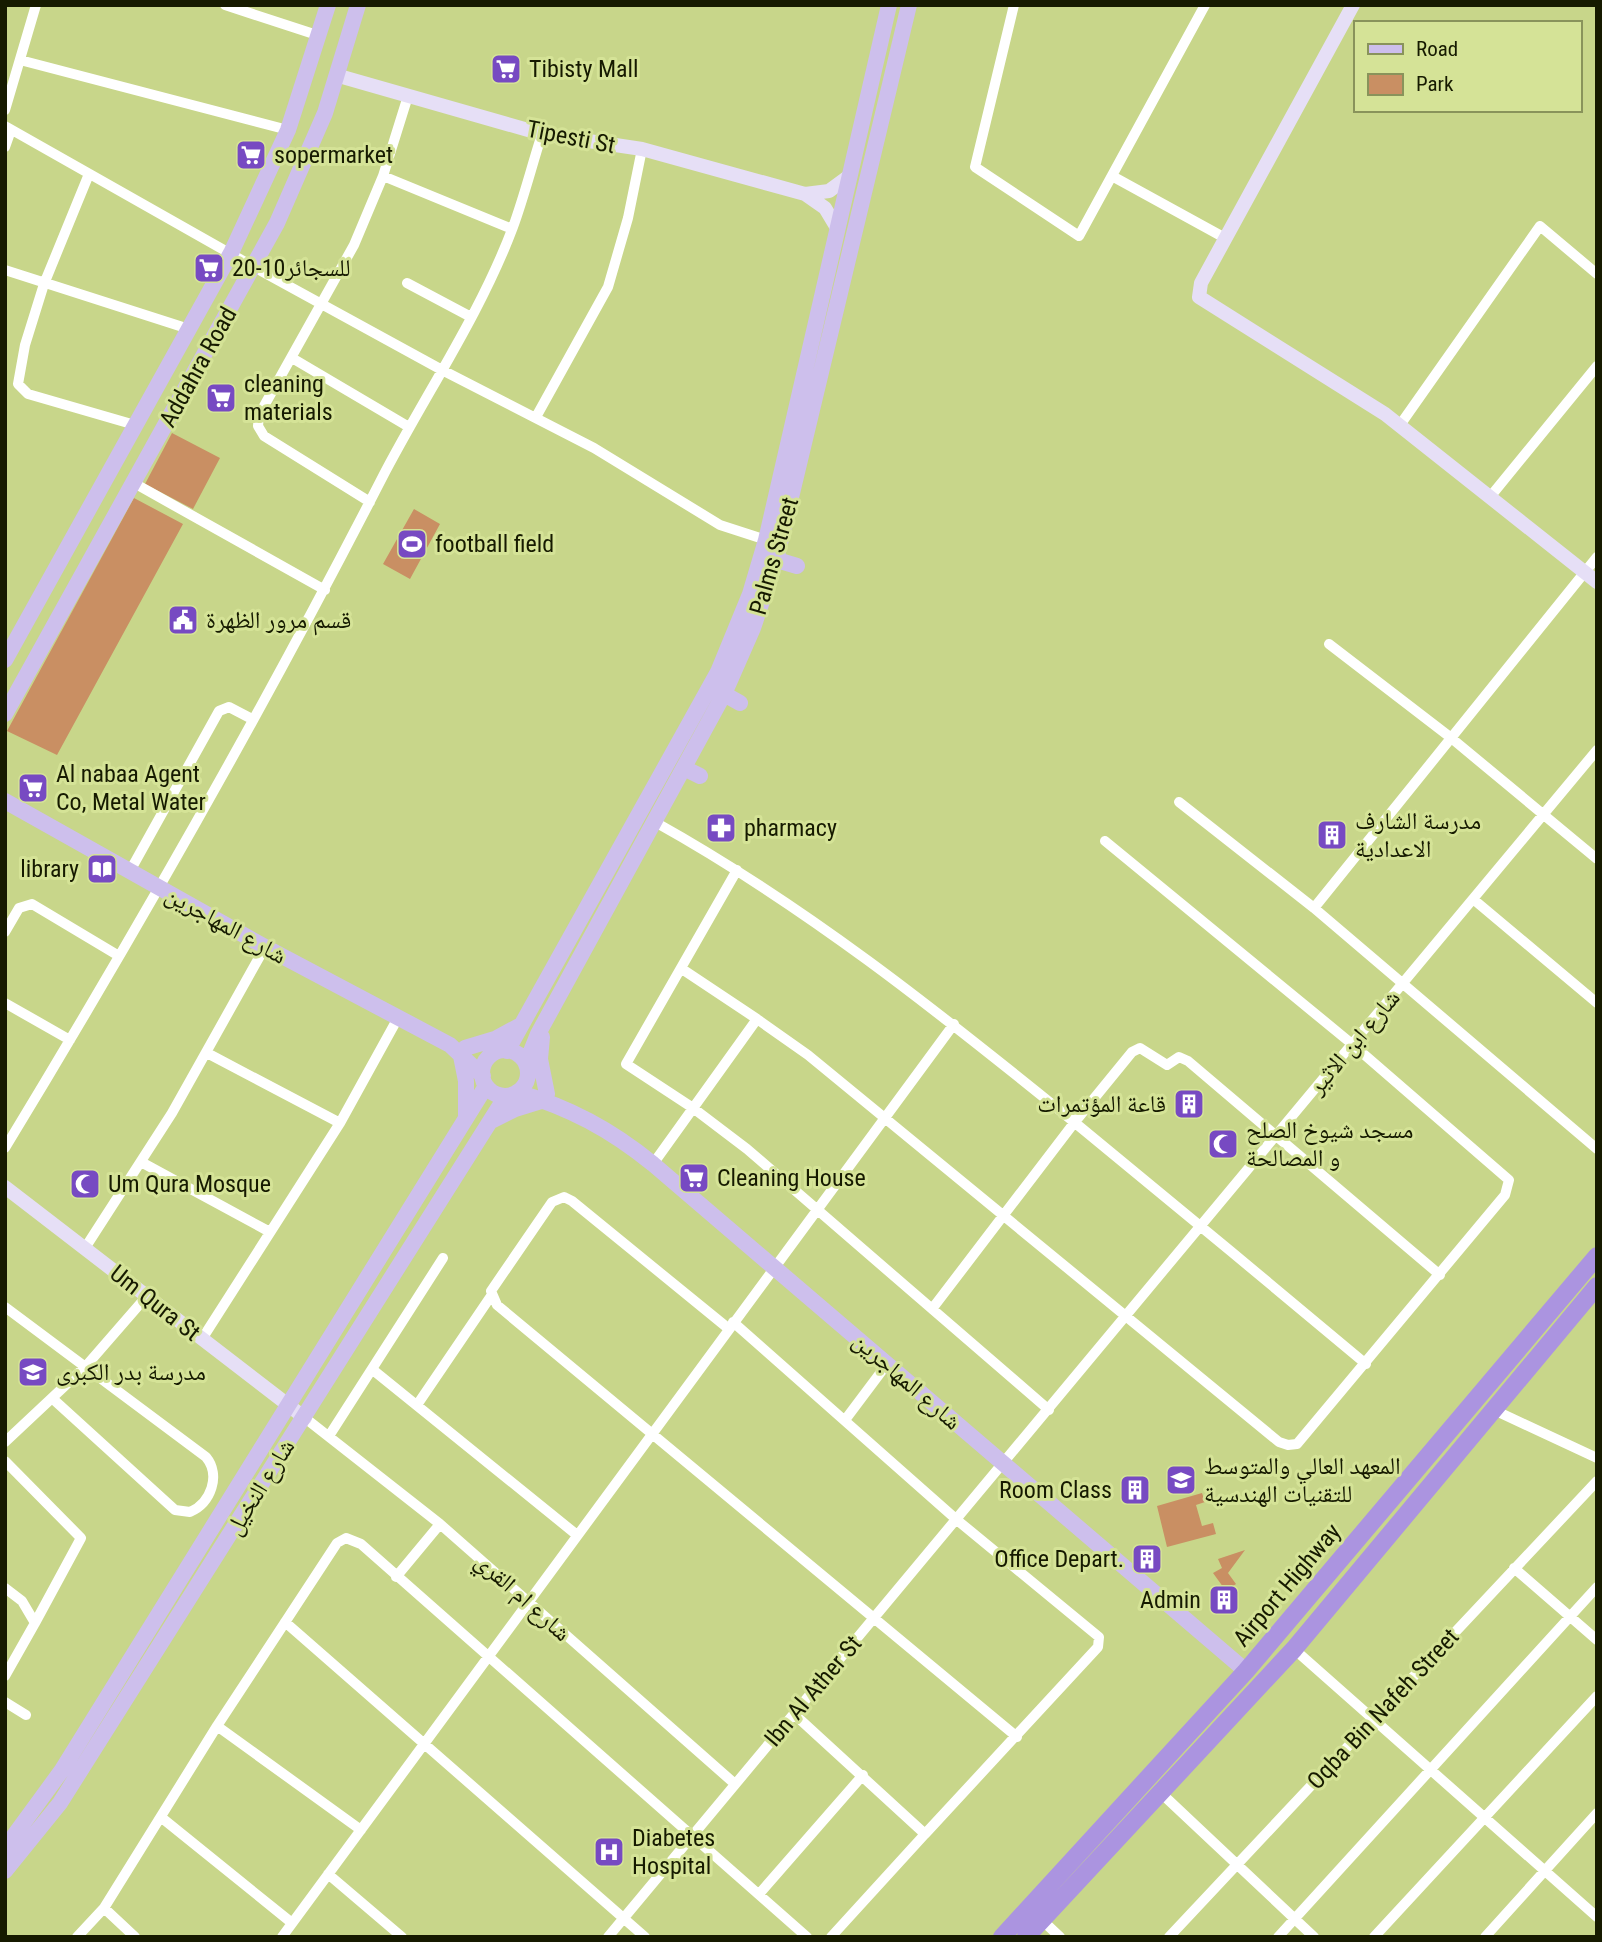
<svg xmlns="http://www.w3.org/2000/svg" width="1602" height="1942" font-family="'Roboto Condensed','Noto Naskh Arabic',sans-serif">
  <rect width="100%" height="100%" fill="#c8d68a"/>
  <path fill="#c98f63" d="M172,433l48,25 -27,51 -48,-25z
    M134,498l49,26 -126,231 -50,-24z
    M414,509l26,15 -30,55 -27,-15z
    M1202,1493l3,9 -9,3 6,21 11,-3 3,11 -49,13 -10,-41z
    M1245,1550l-17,23 8,11 -10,7 -13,-18 9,-5 -4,-9z"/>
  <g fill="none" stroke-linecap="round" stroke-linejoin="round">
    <path stroke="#fff" stroke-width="10" d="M225,5l95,31
      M1014,5l-39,162 104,69 126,-231
      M20,60l268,70
      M5,110l31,-105
      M5,126l249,141 188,103 152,78 126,77 46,15
      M5,147l6,-17
      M89,174l-45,110 -19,61 -7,39 10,10 107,31
      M383,176l129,53
      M1112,176l113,62
      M5,270l184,59
      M407,283l64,34
      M292,358l117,69
      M536,417l72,-130 20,-69 14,-69
      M1400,425l140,-199 57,48
      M134,483l191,107
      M1490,497l107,-131
      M370,502l-106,-66 -6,-10 1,-11 95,-170 29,-69 25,-80
      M1329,644l121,93 147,122
      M1179,802l135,106 283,241
      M655,822c149,83 281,188 413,295 100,82 199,164 298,247
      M737,870l-111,194 67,44 54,41 302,261
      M130,871l89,-160 10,-4 23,12
      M1473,899l124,104
      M1314,908l283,-351
      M5,932l14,-24 13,-4 87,52
      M5,1003l65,37
      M757,1019l51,36 471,387 9,3 9,-1 208,-249 4,-15 -157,-136 -247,-203
      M207,1053l133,70
      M5,1148c133,-219 260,-442 377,-670 43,-83 98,-163 131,-251 11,-30 19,-62 29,-93
      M141,1162l129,70
      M653,1164l104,-145 -75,-50
      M85,1248l87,-135 93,-166
      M5,1307l201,150c15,18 5,46 -16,55l-15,-2 -122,-111
      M932,1309l142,-186 58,-71 8,-4 27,17 12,-8 9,4 252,214
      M733,1322l224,198 142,117 -1,10 -173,187
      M729,1329l-157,-128 -8,-4 -12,5 -61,89 6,14 520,432
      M202,1339l138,-216 59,-107
      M373,1370l204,165
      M417,1405l74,-109
      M1494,1410l103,48
      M305,1418l135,106 295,260
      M845,1420l42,-56
      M329,1436l114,-178
      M5,1442l81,-76 60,-69
      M5,1461l76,77 -46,85
      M1514,1568l83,72
      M396,1577l44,-53
      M5,1588l17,13 13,22 -30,53
      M285,1622l360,315
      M1294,1649l303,268
      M5,1702l21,13
      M794,1714l131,120 -94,103
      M217,1726l144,104
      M1161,1793l153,144
      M162,1818l130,105
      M328,1874l74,63
      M760,1893l103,-118
      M104,1908l31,29
      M1042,1920l18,17
      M77,1937l27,-29 113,-182 120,-183 9,-5 15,6 446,393
      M282,1937l672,-913
      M608,1937l989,-1187
      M1169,1937l428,-456
      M1278,1937l319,-350
      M1374,1937l223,-241
      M1485,1937l112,-124"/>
    <path stroke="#e6dff6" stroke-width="14" d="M1353,5l-152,278 -2,14 186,117 212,168
      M339,76l203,58 100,15 163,45 20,14 12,20
      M805,194l24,-3 19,-14
      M5,1187l300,231"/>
    <path stroke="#cdbfec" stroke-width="16" d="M767,557l30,9
      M5,660l226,-407 57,-123 40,-125
      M724,694l16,9
      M5,714l272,-491 48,-110 33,-108
      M684,768l16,8
      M5,801l260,146 185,98 33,31
      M542,1037l-2,22 7,35
      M465,1048l30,-9 26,-14
      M482 1073a23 23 0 1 1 46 0a23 23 0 1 1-46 0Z
      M507,1051l211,-379 32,-78 16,-54 123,-535
      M461,1056l5,25v35
      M526,1064l12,-30 186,-340 29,-66 23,-68 133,-555
      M517,1092c53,16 93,37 136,72l593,507
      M491,1121l24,-12 29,-9
      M5,1848l57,-78 424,-684
      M5,1871l55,-68 446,-707"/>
    <path stroke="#ab94e0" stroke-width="18" d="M1002,1937l244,-266 351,-415
      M1026,1937l268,-288 303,-363"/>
  </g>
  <defs>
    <g id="supermarket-square" transform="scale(1.575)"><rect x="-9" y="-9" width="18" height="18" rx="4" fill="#774ac2" stroke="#d5e397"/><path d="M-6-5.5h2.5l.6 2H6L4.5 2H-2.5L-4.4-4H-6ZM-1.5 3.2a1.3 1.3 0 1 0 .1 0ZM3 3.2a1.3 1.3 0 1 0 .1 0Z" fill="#fff"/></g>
    <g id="stadium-square" transform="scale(1.575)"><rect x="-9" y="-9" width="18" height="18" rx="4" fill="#774ac2" stroke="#d5e397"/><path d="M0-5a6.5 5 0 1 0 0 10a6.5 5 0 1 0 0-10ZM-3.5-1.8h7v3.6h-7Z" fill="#fff"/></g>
    <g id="civic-square" transform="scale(1.575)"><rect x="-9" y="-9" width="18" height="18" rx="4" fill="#774ac2" stroke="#d5e397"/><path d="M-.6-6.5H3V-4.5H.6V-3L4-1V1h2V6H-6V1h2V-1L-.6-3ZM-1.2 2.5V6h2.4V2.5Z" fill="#fff"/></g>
    <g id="pharmacy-square" transform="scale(1.575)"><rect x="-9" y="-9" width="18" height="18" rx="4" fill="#774ac2" stroke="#d5e397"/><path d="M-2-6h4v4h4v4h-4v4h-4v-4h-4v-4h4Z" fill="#fff"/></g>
    <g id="building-square" transform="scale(1.575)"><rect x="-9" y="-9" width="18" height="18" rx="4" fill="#774ac2" stroke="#d5e397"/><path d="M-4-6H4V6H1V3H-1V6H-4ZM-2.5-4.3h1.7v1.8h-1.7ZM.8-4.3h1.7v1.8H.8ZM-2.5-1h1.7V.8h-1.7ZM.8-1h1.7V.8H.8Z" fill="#fff"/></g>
    <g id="library-square" transform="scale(1.575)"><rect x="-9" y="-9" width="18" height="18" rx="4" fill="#774ac2" stroke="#d5e397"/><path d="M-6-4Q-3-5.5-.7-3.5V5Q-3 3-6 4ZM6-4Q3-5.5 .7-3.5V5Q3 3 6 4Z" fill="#fff"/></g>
    <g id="mosque-square" transform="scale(1.575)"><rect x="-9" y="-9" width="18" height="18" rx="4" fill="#774ac2" stroke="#d5e397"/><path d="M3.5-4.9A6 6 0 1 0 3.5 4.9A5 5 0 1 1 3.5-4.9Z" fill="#fff"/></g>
    <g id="school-square" transform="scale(1.575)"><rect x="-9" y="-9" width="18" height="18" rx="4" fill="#774ac2" stroke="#d5e397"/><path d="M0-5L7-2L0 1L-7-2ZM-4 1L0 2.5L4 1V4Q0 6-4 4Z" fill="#fff"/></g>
    <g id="university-square" transform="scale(1.575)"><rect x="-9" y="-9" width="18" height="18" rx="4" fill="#774ac2" stroke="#d5e397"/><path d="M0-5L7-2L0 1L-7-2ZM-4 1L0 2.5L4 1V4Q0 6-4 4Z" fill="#fff"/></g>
    <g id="hospital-square" transform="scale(1.575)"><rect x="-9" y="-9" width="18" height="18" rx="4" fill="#774ac2" stroke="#d5e397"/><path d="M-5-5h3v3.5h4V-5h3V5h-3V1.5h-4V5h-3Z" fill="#fff"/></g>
  </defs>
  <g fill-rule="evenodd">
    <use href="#supermarket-square" x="506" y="69"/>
    <use href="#supermarket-square" x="251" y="155"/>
    <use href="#supermarket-square" x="209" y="268"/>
    <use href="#supermarket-square" x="221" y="398"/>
    <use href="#stadium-square" x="412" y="544"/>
    <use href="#civic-square" x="183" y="620"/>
    <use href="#supermarket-square" x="33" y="788"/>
    <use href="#pharmacy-square" x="721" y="828"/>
    <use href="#building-square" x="1332" y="835"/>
    <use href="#library-square" x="102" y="869"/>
    <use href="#building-square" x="1189" y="1104"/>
    <use href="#mosque-square" x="1223" y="1144"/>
    <use href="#supermarket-square" x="694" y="1178"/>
    <use href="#mosque-square" x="85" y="1184"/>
    <use href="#school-square" x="33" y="1372"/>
    <use href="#university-square" x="1181" y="1480"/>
    <use href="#building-square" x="1135" y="1490"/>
    <use href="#building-square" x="1147" y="1559"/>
    <use href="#building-square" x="1224" y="1600"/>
    <use href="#hospital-square" x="609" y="1852"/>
  </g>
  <g text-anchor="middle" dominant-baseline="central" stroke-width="6" stroke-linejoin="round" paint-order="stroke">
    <g font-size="24" fill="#161a00" stroke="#d5e397" text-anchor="start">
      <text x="529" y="69">Tibisty Mall</text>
      <text x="274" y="155">sopermarket</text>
      <text x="232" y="268">20-10للسجائر</text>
      <text x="244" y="384">cleaning<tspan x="244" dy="28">materials</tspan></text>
      <text x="435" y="544">football field</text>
      <text x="206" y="620">قسم مرور الظهرة</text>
      <text x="56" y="774">Al nabaa Agent<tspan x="56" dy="28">Co, Metal Water</tspan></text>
      <text x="1355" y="821">مدرسة الشارف<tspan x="1355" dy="28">الاعدادية</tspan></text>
      <text x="744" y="828">pharmacy</text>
      <text x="79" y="869" text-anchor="end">library</text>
      <text x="1166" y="1104" text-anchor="end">قاعة المؤتمرات</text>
      <text x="1246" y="1130">مسجد شيوخ الصلح<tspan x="1246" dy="28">و المصالحة</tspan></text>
      <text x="717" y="1178">Cleaning House</text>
      <text x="108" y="1184">Um Qura Mosque</text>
      <text x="56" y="1372">مدرسة بدر الكبرى</text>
      <text x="1204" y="1466">المعهد العالي والمتوسط<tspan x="1204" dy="28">للتقنيات الهندسية</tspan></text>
      <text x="1112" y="1490" text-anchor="end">Room Class</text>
      <text x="1124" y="1559" text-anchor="end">Office Depart.</text>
      <text x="1201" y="1600" text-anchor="end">Admin</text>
      <text x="632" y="1838">Diabetes<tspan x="632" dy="28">Hospital</tspan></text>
    </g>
    <g font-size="24" fill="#161a00" stroke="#d5e397">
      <text transform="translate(571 137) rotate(11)">Tipesti St</text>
      <text transform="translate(198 367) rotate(-61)">Addahra Road</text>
      <text transform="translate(774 556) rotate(-74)">Palms Street</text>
      <text transform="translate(226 925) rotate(29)">شارع المهاجرين</text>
      <text transform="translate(1354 1042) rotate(-50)">شارع ابن الاثير</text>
      <text transform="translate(155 1303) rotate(38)">Um Qura St</text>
      <text transform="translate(907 1381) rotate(41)">شارع المهاجرين</text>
      <text transform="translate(260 1487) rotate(-58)">شارع النخيل</text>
      <text transform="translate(1287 1585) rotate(-50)">Airport Highway</text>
      <text transform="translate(523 1597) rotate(42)">شارع ام القري</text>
      <text transform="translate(813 1691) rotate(-50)">Ibn Al Ather St</text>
      <text transform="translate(1383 1709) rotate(-47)">Oqba Bin Nafeh Street</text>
    </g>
  </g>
  <rect width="1602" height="1942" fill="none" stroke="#161a00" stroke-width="14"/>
  <rect x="1354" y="21" width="228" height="91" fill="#d5e397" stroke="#89935b" stroke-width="2"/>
  <rect x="1368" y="44" width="35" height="10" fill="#cdbfec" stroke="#89935b" stroke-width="2"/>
  <text x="1416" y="56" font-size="21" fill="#161a00">Road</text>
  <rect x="1368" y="74" width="35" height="21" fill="#c98f63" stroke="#89935b" stroke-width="2"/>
  <text x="1416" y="91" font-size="21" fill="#161a00">Park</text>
</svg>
